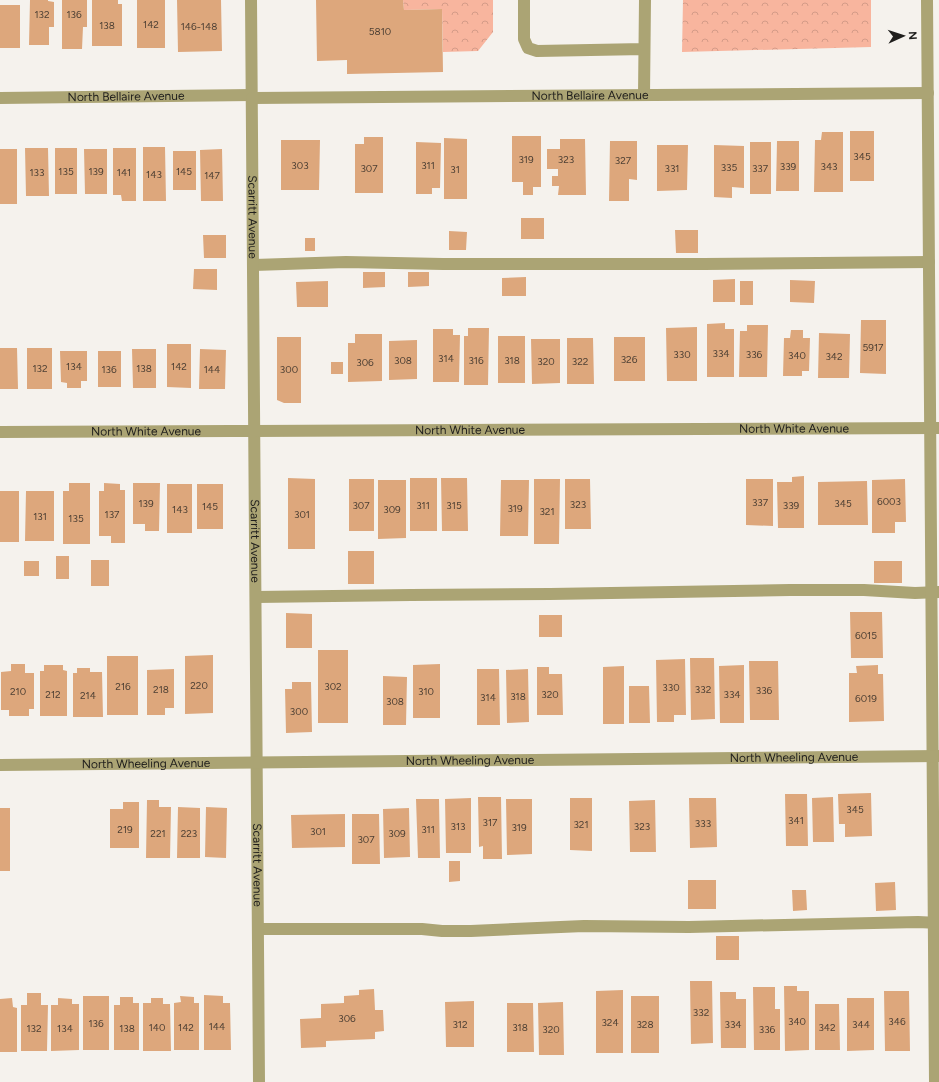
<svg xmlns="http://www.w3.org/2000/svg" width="939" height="1082" font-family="Figtree,sans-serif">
  <defs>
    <pattern id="forest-crowns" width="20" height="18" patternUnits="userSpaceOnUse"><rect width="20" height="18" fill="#f8b59e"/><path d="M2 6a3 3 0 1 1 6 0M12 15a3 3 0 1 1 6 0" fill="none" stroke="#d49b88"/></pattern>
  </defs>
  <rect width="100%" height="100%" fill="#f5f2ed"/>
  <path fill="url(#forest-crowns)" d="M403,0h90v32l-15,19 -35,1 -1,-43 -38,1z
    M683,0h188v47l-189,5z"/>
  <path fill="#dda77c" d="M30,0h18v1l6,1v25h-5v18h-20z
    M62,0h25v27h-4l-1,22h-20z
    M92,0h26v4h4v42h-30z
    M137,0h28v48h-28z
    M177,0h44l1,51 -44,1z
    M316,0h87l1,10 38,-1 1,63 -96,2v-14l-30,1z
    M0,5h20v43h-20z
    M850,131h24v50h-24z
    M822,132h21v60h-29l1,-52h6z
    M512,136h29v51h-8v8h-10v-13h-11z
    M364,137h19v56h-28v-49h9z
    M444,138l23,1v60h-23z
    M560,139h25l1,56h-28l1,-9h-7v-10h6v-7h-11v-20h13z
    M281,140h39l-1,50h-38z
    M610,141h27v39l-8,-1v22h-20z
    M777,141h22v50h-23z
    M416,142l25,1 -1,45h-8v6h-16z
    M750,142h21v52h-21z
    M657,145h31l-1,45 -30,1z
    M714,145l30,1v42l-12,-1v11l-18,-1z
    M143,147h22l1,54h-23z
    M25,148h23l1,48h-23z
    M55,148h22v46h-22z
    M113,148h23v53h-14l-1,-6h-8z
    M0,149h17v55h-17z
    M84,149h23v45h-22z
    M222,149l1,52h-22l-1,-51z
    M173,151h23v39h-23z
    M521,218h23v21h-23z
    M675,230h23v23h-22z
    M449,231l18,1 -1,18h-17z
    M203,235h23v23h-22z
    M305,238h10v13h-10z
    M194,269h23v21l-24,-1z
    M363,272h22v15l-22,1z
    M408,272h21v14l-21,1z
    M526,277v19h-24v-18z
    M735,279v23h-22v-22z
    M790,280l25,1 -1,22 -24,-1z
    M328,281v26h-31l-1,-25z
    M740,281h13v24h-13z
    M861,320h25v54l-26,-1z
    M725,323v6h9v48h-27v-53z
    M747,325h21l-1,52h-28l1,-46h7z
    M697,327v54h-30l-1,-53z
    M468,328h21l-1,57h-24v-49h4z
    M433,329h20v6h7l-1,47h-26z
    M791,330h12v8h7l-1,33h-7v5h-19l1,-38h6z
    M819,333l31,1 -1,44h-31z
    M355,334h27v47l-34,1v-39h7z
    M498,336h27v47h-27z
    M277,337h24v66h-17l-7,-3z
    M614,337h31v44h-31z
    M567,338h26l1,46h-27z
    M531,339h29v44l-28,1z
    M417,340v39l-28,1v-39z
    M167,344h24v44l-24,-1z
    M0,348h17l1,41h-18z
    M27,348h25v41h-25z
    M132,349h24v39h-23z
    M200,349l26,1 -1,39h-26z
    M60,351h27v30h-6v7h-14v-5l-6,-1z
    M98,351h23v36h-23z
    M331,362h12v12h-12z
    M804,476v52h-26l-1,-46h15v-5z
    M288,478l27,1v70h-27z
    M410,478h27v53h-27z
    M441,478h26l1,53h-26z
    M349,479h25v52h-25z
    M534,479h26l-1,65h-25z
    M565,479h25l1,50h-26z
    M746,479h27v47l-27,-1z
    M905,479l1,43h-11v11h-23v-53z
    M378,480h28v58l-28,1z
    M501,480h28l-1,56h-28z
    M867,481l1,44h-50v-43z
    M69,483h21v61h-27v-53h6z
    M104,483l16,1v6h5v53h-14v-7h-12v-45h5z
    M133,483h27l-1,48h-14v-7h-12z
    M167,484h25v49h-25z
    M197,484h26v45h-26z
    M0,491h19v51h-19z
    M26,491h28v50h-29z
    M348,551h26v33h-26z
    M56,556h13v23h-13z
    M91,560h18v26h-18z
    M24,561h15v15h-15z
    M874,561h28v22h-28z
    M850,612h32l1,46h-32z
    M286,613l26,1v34h-26z
    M539,615h23v22h-23z
    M318,650h30v73h-30z
    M213,655v58l-28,1v-58z
    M107,656h31v59h-31z
    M690,658h24l1,61 -24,1z
    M685,659l1,56h-12v7h-17l-1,-62z
    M749,661h29l1,59h-29z
    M11,664h14v9h9v36h-5v7h-20v-6h-8v-38l10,-1z
    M440,664v54h-27v-53z
    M44,665h19v5l4,1v45h-27v-45h4z
    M744,665v58h-24l-1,-57z
    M878,665v9h5l1,47 -35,1v-49h8l-1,-7z
    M624,666v58h-21v-57z
    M537,667h12v7h13l1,41h-26z
    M77,668h13v4h12l1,45h-30v-44h4z
    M174,669v39h-9v7h-18v-45z
    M477,669h22l1,56h-23z
    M528,669l1,53 -22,1 -1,-53z
    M383,676l24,1 -1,48h-23z
    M292,682h19l1,50 -26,1 -1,-44h7z
    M629,686h20l1,37h-21z
    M871,793l1,43 -27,1v-13h-6l-1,-30z
    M785,794h22l1,52h-22z
    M478,797h23l1,62h-19v-13l-4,1z
    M833,797l1,45h-21l-1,-44z
    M471,798v55h-25l-1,-54z
    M570,798h22v53l-22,-1z
    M689,798h27l1,49 -27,1z
    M416,799h23l1,59h-22z
    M506,799h26v55l-25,1z
    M147,800h12v7h12l-1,51h-24z
    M655,800l1,52h-26l-1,-51z
    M123,802h16v46h-29v-39h13z
    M178,807l22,1v50h-23z
    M206,807l21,1 -1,50 -21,-1z
    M0,808h10v63h-10z
    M409,808l1,49 -26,1 -1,-49z
    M345,814v33l-53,1 -1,-33z
    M352,814h27l1,50h-28z
    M449,861h11v20l-11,1z
    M688,880h28v29h-28z
    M895,882l1,28 -20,1 -1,-28z
    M792,890h14l1,20 -14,1z
    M716,936h23v24h-23z
    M690,981h22l1,62 -22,1z
    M784,986h13v5h12v59l-24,1z
    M753,987h22v22h5v41h-26z
    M374,989l1,21h8l1,21 -9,1v7l-49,2v6l-25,1 -1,-29 21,-1v-14l23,-1v-7l15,-1v-5z
    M623,990v63h-27v-62z
    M884,991h25l1,60h-25z
    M720,992h16v7h10v49h-25z
    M27,993h14v12h7l-1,46h-26v-46h6z
    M204,995l19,1v7h7l1,47h-27z
    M83,996h26v54h-26z
    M180,996l14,1v6h5v47h-25v-47l7,-1z
    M631,996h28v57h-28z
    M120,997h13v6h6v47h-25v-45h6z
    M12,998l1,9 4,1v44h-17v-53z
    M58,998l14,1v5h7v46l-28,1v-46h7z
    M151,998h12v6h7l1,47h-28v-48h8z
    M847,998h27v52l-27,1z
    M474,1001v46h-28l-1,-45z
    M563,1002l1,53h-25l-1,-52z
    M507,1003h26l1,49h-27z
    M815,1004h24l1,46h-25z"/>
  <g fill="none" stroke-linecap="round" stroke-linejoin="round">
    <path stroke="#aba474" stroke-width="12" d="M524,0v39l4,9 9,3 107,-2
      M644,95l1,-95
      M253,265l93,-3 97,2h261l225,-2
      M256,597l155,-2 139,-1 240,-4h74l51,3 24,-1
      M258,929h164l20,2h29l113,-5 105,1 229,-5 21,1"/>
    <g stroke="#aba474" stroke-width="12">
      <path id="s1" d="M251,0l8,1082"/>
      <path d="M927,0l8,1082"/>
      <path id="s2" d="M0,98l252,-3"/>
      <path id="s3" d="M252,98l676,-5"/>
      <path id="s4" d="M0,432l231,-1 708,-3"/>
      <path id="s5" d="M0,765l939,-9"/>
    </g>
  </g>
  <g text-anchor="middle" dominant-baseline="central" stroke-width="3" stroke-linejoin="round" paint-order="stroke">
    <g font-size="10" fill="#4e4034">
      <text x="42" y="14">132</text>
      <text x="74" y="14">136</text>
      <text x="151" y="24">142</text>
      <text x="107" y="25">138</text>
      <text x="199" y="26">146-148</text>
      <text x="380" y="31">5810</text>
      <text x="862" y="156">345</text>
      <text x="526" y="159">319</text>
      <text x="566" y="159">323</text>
      <text x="623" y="160">327</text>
      <text x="300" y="165">303</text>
      <text x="428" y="165">311</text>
      <text x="788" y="166">339</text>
      <text x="829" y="166">343</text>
      <text x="729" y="167">335</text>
      <text x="369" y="168">307</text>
      <text x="672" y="168">331</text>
      <text x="760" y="168">337</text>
      <text x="455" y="169">31</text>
      <text x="66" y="171">135</text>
      <text x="96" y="171">139</text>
      <text x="184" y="171">145</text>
      <text x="37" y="172">133</text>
      <text x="124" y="172">141</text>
      <text x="154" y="174">143</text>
      <text x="212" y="175">147</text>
      <text x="873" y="347">5917</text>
      <text x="721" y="353">334</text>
      <text x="682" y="354">330</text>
      <text x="754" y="354">336</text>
      <text x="797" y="355">340</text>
      <text x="834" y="356">342</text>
      <text x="446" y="358">314</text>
      <text x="629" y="359">326</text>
      <text x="403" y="360">308</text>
      <text x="476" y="360">316</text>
      <text x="512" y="360">318</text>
      <text x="546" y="361">320</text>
      <text x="580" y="361">322</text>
      <text x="365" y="362">306</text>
      <text x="74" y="366">134</text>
      <text x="179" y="366">142</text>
      <text x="40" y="368">132</text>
      <text x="144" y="368">138</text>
      <text x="109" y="369">136</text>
      <text x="212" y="369">144</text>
      <text x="289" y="369">300</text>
      <text x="889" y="501">6003</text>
      <text x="760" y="502">337</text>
      <text x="146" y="503">139</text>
      <text x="843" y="503">345</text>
      <text x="578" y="504">323</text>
      <text x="361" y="505">307</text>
      <text x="423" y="505">311</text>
      <text x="454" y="505">315</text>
      <text x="791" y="505">339</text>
      <text x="210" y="506">145</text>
      <text x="515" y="508">319</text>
      <text x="180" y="509">143</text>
      <text x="392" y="509">309</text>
      <text x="547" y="511">321</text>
      <text x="112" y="514">137</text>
      <text x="302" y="514">301</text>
      <text x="40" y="516">131</text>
      <text x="76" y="518">135</text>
      <text x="866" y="635">6015</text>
      <text x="199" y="685">220</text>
      <text x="123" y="686">216</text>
      <text x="333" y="686">302</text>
      <text x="671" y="687">330</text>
      <text x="161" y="689">218</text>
      <text x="703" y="689">332</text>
      <text x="764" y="690">336</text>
      <text x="18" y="691">210</text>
      <text x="426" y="691">310</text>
      <text x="53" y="694">212</text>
      <text x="550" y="694">320</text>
      <text x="732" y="694">334</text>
      <text x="88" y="695">214</text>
      <text x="518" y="696">318</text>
      <text x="488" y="697">314</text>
      <text x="866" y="698">6019</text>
      <text x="395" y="701">308</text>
      <text x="299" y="711">300</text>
      <text x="855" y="809">345</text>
      <text x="796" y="820">341</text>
      <text x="490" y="822">317</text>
      <text x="703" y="823">333</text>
      <text x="581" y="824">321</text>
      <text x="458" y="826">313</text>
      <text x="642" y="826">323</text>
      <text x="519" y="827">319</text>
      <text x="125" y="829">219</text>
      <text x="428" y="829">311</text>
      <text x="318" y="831">301</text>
      <text x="158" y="833">221</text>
      <text x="189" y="833">223</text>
      <text x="397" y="833">309</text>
      <text x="366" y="839">307</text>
      <text x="701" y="1012">332</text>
      <text x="347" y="1018">306</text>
      <text x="797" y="1021">340</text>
      <text x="897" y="1021">346</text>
      <text x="610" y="1022">324</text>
      <text x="96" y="1023">136</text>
      <text x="460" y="1024">312</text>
      <text x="645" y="1024">328</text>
      <text x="733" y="1024">334</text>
      <text x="861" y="1024">344</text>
      <text x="217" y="1026">144</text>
      <text x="157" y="1027">140</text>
      <text x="186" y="1027">142</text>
      <text x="520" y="1027">318</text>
      <text x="827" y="1027">342</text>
      <text x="34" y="1028">132</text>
      <text x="65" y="1028">134</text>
      <text x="127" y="1028">138</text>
      <text x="551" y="1029">320</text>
      <text x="767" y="1029">336</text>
    </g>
    <g font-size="12" fill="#1f1e1c" stroke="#f5f2ed">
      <text stroke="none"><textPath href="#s3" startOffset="338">North Bellaire Avenue</textPath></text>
      <text stroke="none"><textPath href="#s2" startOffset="126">North Bellaire Avenue</textPath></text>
      <text stroke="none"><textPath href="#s1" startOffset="217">Scarritt Avenue</textPath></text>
      <text stroke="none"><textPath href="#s4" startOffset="794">North White Avenue</textPath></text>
      <text stroke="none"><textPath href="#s4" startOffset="470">North White Avenue</textPath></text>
      <text stroke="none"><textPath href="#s4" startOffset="146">North White Avenue</textPath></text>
      <text stroke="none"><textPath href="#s1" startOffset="541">Scarritt Avenue</textPath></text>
      <text stroke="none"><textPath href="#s5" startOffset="794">North Wheeling Avenue</textPath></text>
      <text stroke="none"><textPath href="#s5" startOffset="470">North Wheeling Avenue</textPath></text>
      <text stroke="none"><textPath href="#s5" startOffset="146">North Wheeling Avenue</textPath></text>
      <text stroke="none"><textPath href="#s1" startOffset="865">Scarritt Avenue</textPath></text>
    </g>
  </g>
  <g transform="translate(903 36) rotate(87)" stroke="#f5f2ed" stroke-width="3" paint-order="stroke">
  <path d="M0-3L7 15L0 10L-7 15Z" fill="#1f1e1c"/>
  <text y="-6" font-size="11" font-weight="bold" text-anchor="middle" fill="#1f1e1c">N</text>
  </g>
</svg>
